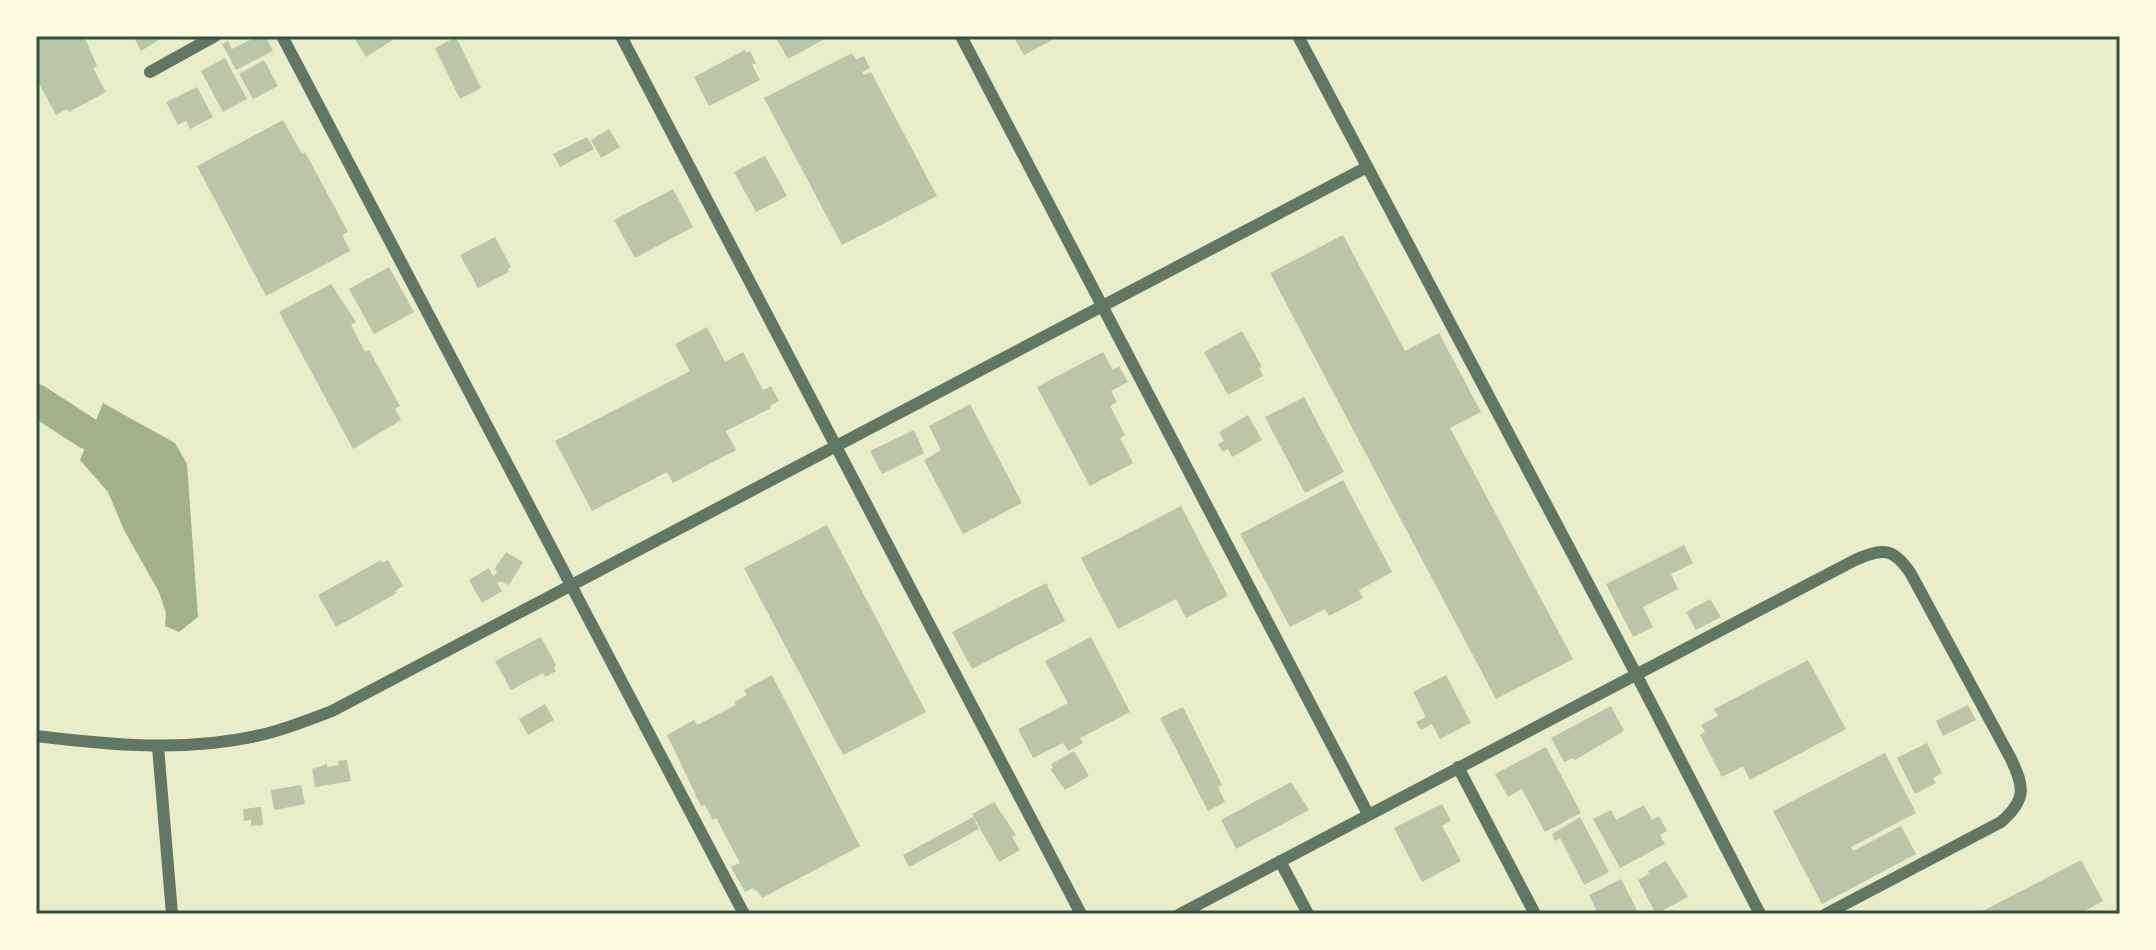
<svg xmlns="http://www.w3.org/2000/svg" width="2156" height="950" font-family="'Roboto Condensed',sans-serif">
  <rect width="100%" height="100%" fill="#e9edc9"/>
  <path fill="#a3b18a" d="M103,403l72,40 12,21 11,153 -19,15 -14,-6 1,-13 -7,-21 -35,-62 -16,-38 -28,-32z"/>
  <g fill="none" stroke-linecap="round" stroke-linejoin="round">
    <path stroke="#a3b18a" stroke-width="32" d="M36,400l51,33"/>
  </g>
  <path fill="#bcc5a7" d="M36,36h48l13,30 -4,2 13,24 -37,20 -2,-3 -11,6 -20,-37z
    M133,36h32l-24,15z
    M258,36l8,1 7,14 -37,19 -14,-26 6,-3 4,8z
    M353,36h46l-33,21z
    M780,36h50l-42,23 -12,-21z
    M1013,36h47l-36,19z
    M456,37l25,51 -21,11 -25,-51z
    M745,50l1,3 4,-2 6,12 -4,2 8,15 -51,26 -15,-29z
    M852,53l4,7 8,-4 6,12 -8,4 2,3 7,-3 66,124 -95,49 -78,-147z
    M225,58l22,41 -24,13 -22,-41z
    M264,60l14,26 -25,13 -14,-25z
    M197,87l16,30 -23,12 -4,-8 -8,4 -12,-23z
    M283,120l19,34 3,-2 43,80 -6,3 8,16 -84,45 -69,-130z
    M609,129l11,18 -19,11 -10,-18z
    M587,137l7,12 -34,18 -7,-13z
    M765,156l22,40 -31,16 -22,-40z
    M673,189l20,38 -58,31 -21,-38z
    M1343,235l62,116 34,-18 42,79 -31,16 123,231 -77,40 -226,-426z
    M495,237l16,30 -3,2 1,3 -31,16 -18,-33z
    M389,267l25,45 -40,22 -25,-45z
    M331,284l25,38 -5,3 14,27 4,-2 31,56 -5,3 6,11 -48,29 -74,-137z
    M707,327l18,35 18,-10 20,38 8,-4 8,15 -9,5 1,2 -45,23 10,19 -63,33 -6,-11 -75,39 -37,-70 135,-70 -15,-27z
    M1242,331l20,36 -3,1 4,8 -35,19 -24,-43z
    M1103,352l10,18 6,-4 9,16 -17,9 6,11 -7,4 15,29 -5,3 13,25 -43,23 -53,-99z
    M1304,397l40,75 -39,21 -40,-76z
    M970,404l52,99 -59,31 -39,-74 17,-10 -12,-24z
    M1248,415l14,25 -30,17 -4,-8 -5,3 -5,-8 6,-3 -5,-9z
    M914,430l10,23 -42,21 -12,-23z
    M1343,480l49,92 -33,18 4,8 -34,18 -4,-7 -35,18 -50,-93z
    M1181,506l47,90 -42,22 -10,-19 -58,30 -37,-71z
    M827,525l99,187 -83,43 -99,-187z
    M1684,545l9,18 -22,11 7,15 -35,18 10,20 -20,10 -27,-53z
    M506,552l17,10 -14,23 -9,-4 -3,2 5,8 -20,12 -13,-23 20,-12 4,8 4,-3 -2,-5z
    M381,560l1,3 6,-3 15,26 -8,5 2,2 -61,34 -18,-32z
    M1046,583l19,38 -93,48 -20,-37z
    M1710,599l11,18 -25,13 -10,-18z
    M541,637l15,28 -2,3 2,3 -11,6 -2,-4 -32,17 -16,-29z
    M1091,637l39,75 -50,26 3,5 -15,8 -5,-8 -30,15 -15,-29 50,-26 -23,-42z
    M1808,660l38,69 -96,51 -7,-14 -21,11 -22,-42 5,-3 -4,-7 17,-9 -4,-7z
    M772,675l88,171 -98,52 -5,-8 -2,1 -2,-3 -8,4 -14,-25 9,-4 -24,-45 -3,2 -8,-15 -4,1 -34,-71 27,-15 3,5 39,-20 -2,-3 13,-7 -3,-5z
    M1446,675l25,48 -31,16 -8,-15 -11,6 -5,-8 10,-5 -13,-25z
    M545,704l9,16 -26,15 -9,-16z
    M1968,705l8,15 -33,16 -7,-15z
    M1611,706l13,25 -49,29 -2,-2 -9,4 -13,-24z
    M1183,707l39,78 -4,2 7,15 -17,9 -48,-93z
    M1927,743l15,30 -9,5 3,5 -21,11 -18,-36z
    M1546,747l35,66 -36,19 -23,-43 -14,8 -13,-23z
    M1074,751l15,25 -24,14 -15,-21 3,-1 -2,-4z
    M1885,753l31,60 -65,34 2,4 48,-25 15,28 -94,50 -49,-93z
    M347,760l4,21 -36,6 -3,-18 15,-5v3l12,-2 -1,-4z
    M1291,782l18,28 -73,39 -15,-29z
    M301,785l4,19 -31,6 -3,-20z
    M994,802l22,33 -4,2 8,13 -21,12 -27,-48z
    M1442,804l9,17 -9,5 19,35 -39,21 -28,-54z
    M1644,805l8,15 7,-4 8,15 -7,4 5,9 -45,24 -27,-49 18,-9 5,10z
    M261,807l2,18 -12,1v-6l-7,1 -1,-12z
    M973,817l6,12 -70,38 -6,-12z
    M1580,817l29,55 -25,13 -24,-47 -5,3 -3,-7z
    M2081,860l22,41 -24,13h-102z
    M1666,861l22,36 -32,17 -18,-34 11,-6 -1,-3z
    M1621,879l18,35h-41l-9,-19z"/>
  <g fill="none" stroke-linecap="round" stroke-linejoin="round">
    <path stroke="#617663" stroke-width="12" d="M282,36l462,878
      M621,36l460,878
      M961,36l407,778
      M1298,36l338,638 124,240
      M150,72l65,-36
      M36,736c75,9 146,16 220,0 26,-5 52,-16 76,-25l1035,-544
      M158,747l14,167
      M1458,767l77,147
      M1280,861l28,53
      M1180,914l675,-354c28,-13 39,-12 56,14l100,185c14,29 15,41 -10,63l-175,92"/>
  </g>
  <rect width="2156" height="950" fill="none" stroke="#fefae0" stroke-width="76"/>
  <rect x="38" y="38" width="2080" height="874" fill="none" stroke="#344e41" stroke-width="3"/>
</svg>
